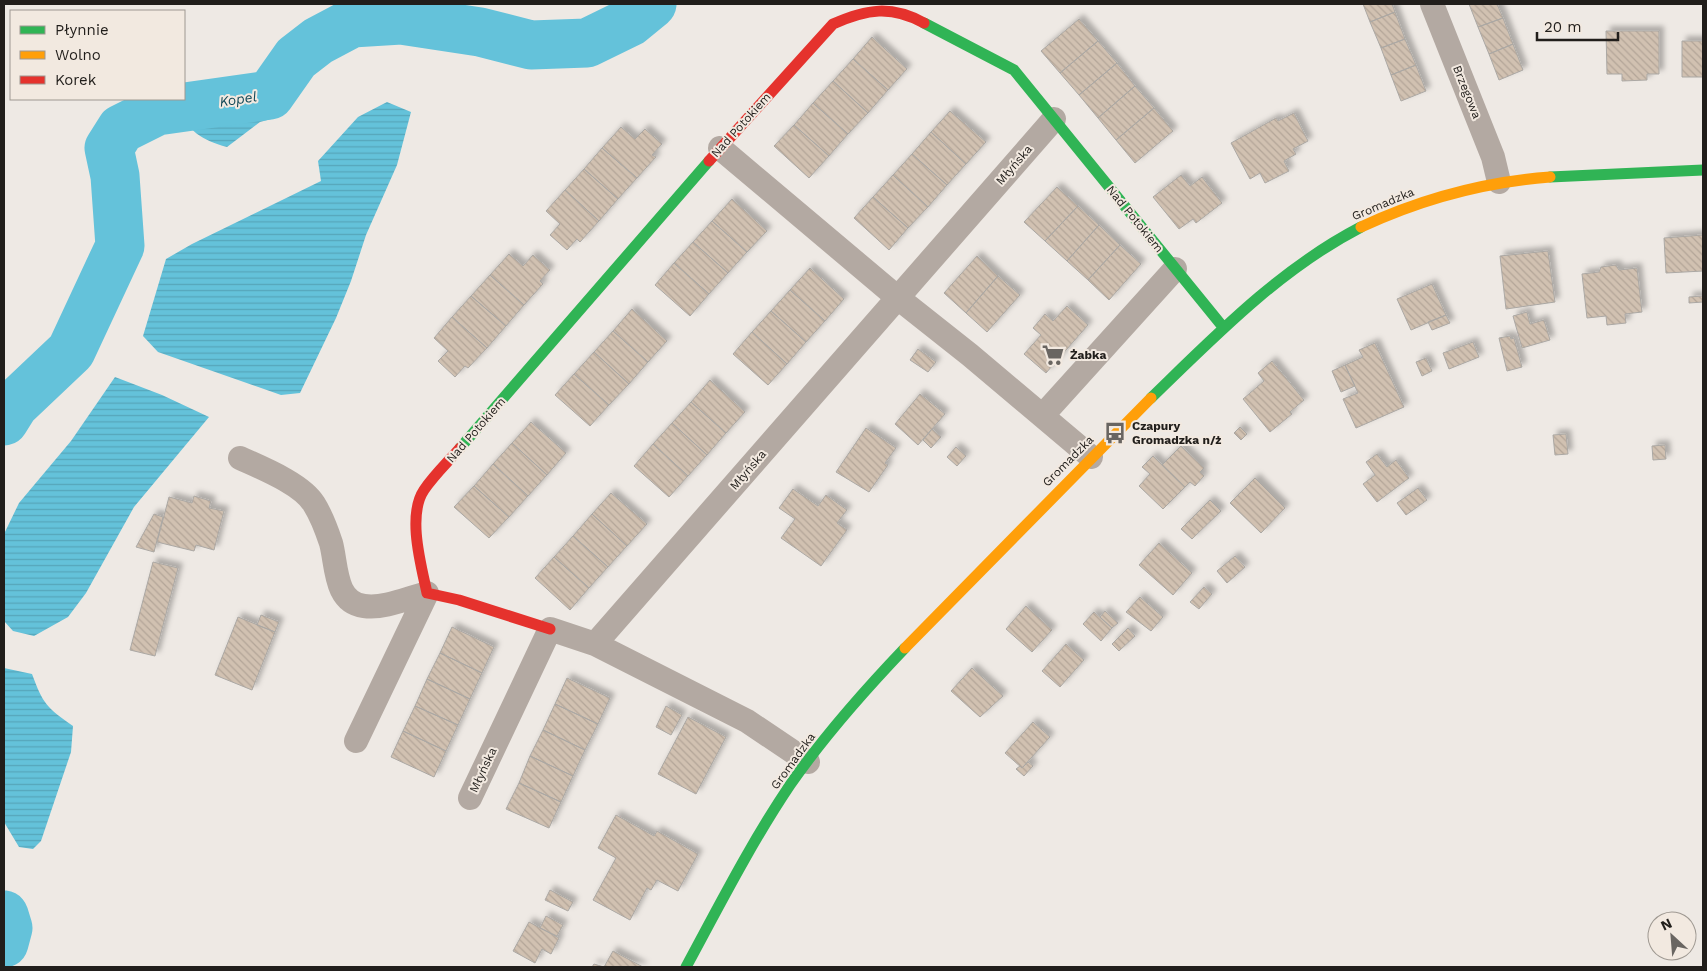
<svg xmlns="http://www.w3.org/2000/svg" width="1707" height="971" font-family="'Work Sans',sans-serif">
  <defs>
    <pattern id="water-rules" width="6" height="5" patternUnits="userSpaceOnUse" patternTransform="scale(1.25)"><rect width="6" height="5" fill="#64c2da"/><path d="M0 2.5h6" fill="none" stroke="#56a6ba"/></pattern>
    <pattern id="building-back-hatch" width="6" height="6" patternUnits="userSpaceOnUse" patternTransform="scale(1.25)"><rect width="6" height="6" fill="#d1c1b1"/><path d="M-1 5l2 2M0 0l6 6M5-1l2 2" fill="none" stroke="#b3a598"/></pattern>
    <filter id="shadow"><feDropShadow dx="4.5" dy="-4.5" stdDeviation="2.5" flood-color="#0004"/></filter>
  </defs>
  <rect width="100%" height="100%" fill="#eee9e4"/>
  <path fill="url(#water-rules)" d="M244,76l26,1v18l5,23 -15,4 -33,25c-26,-7 -37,-16 -52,-38l4,-10h5v-8l17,-9z
    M387,102l24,10 -14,53 -31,70 -15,46 -15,37 -36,75 -19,2 -123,-43 -15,-16 23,-77 26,-15 129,-63 -3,-20 40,-44z
    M115,377l47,18 47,22 -75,90 -48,86 -18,24 -34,19 -21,-5 -9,-10v-87l15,-31 52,-62z
    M4,668l28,6c11,30 15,34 41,52l-2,26 -30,89 -8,8 -14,-2 -15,-25z"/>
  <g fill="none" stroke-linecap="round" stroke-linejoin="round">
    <path stroke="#64c2da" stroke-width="49" d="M4,421l10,-16 57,-54 49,-105 -5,-70 -6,-28 12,-19 36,-18 113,-16 26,-37 22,-17 34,-18 49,-3 79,12 51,13 56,-2 43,-21 22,-18
      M4,915l4,13 -4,15"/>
  </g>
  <path fill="url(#building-back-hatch)" stroke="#aba8a4" filter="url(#shadow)" d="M1363,4h29l3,8 -25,10z
    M1469,4h28l6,14 -25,9z
    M1395,12l10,27 -24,9 -11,-26z
    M1503,18l10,26 -24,10 -11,-27z
    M1079,19l19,22 -38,32 -19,-22z
    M1606,31h53v43h-12v6l-25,1v-7h-15z
    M872,37l35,32 -19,21 -35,-31z
    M1405,39l11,26 -25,10 -10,-27z
    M1098,41l19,22 -38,32 -19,-22z
    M1682,41h21v36h-21z
    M1513,44l10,26 -24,10 -10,-26z
    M853,59l35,31 -20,23 -35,-32z
    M1117,63l18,23 -37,32 -19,-23z
    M1416,65l10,26 -25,10 -10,-26z
    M833,81l35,32 -20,21 -35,-31z
    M1135,86l19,22 -38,32 -18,-22z
    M813,103l35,31 -19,22 -35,-31z
    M1154,108l19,23 -38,32 -19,-23z
    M950,111l36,31 -20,22 -35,-32z
    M1294,113l14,28 -15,8 3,5 -12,7 5,10 -24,12 -5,-10 -10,6 -19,-36 45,-25 2,3z
    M794,125l35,31 -20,22 -35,-32z
    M621,127l14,12 10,-10 17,15 -10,11 4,2 -19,21 -35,-30z
    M931,132l35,32 -19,21 -35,-31z
    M602,148l35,30 -19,21 -34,-30z
    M912,154l35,31 -19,22 -35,-32z
    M584,169l34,30 -19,22 -34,-31z
    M893,175l35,32 -20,21 -35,-31z
    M1181,175l9,11 12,-9 20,26 -26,20 -3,-4 -14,10 -26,-32z
    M1057,187l21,19 -33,35 -21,-19z
    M565,190l34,31 -19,21 -3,-3 -10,11 -17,-15 10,-11 -14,-13z
    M873,197l35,31 -19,22 -35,-32z
    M732,199l35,32 -20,21 -35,-31z
    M1078,206l21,19 -32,36 -22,-20z
    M712,221l35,31 -19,21 -35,-31z
    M1099,225l21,20 -32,35 -21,-19z
    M1703,235v36l-37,2 -2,-35z
    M693,242l35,31 -19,21 -35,-31z
    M1120,245l21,19 -32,36 -21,-20z
    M1548,251l7,51 -49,7 -6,-53z
    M509,254l14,12 10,-11 17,15 -10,11 3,3 -19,21 -34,-30z
    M977,256l21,20 -32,37 -22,-20z
    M674,263l35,31 -19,22 -35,-31z
    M1616,265l3,5 18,-2 5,44 -17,2 1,9 -19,2 -1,-9 -19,2 -5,-44 17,-2 2,-5z
    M810,268l34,31 -19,22 -35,-31z
    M490,275l34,30 -18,21 -35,-30z
    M998,276l22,19 -33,37 -21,-19z
    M1432,284l14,31 -35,15 -14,-31z
    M790,290l35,31 -19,21 -35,-31z
    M471,296l35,30 -19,22 -35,-31z
    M1703,296v6l-14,1v-6z
    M1067,306l21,19 -42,48 -22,-19 17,-19 -8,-7 12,-14 8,7z
    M632,309l35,32 -19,21 -35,-31z
    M771,311l35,31 -19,22 -35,-32z
    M1527,312l3,12 14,-4 6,20 -28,8 -9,-32z
    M1446,315l4,8 -18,7 -4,-8z
    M452,317l35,31 -19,20 -3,-2 -10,11 -17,-16 10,-10 -14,-13z
    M613,331l35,31 -19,22 -35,-32z
    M752,332l35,32 -19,21 -35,-31z
    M1510,336l1,3 3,-1 8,29 -15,4 -8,-33z
    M1473,342l6,15 -30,12 -6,-16z
    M1375,343l29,64 -48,21 -13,-29 15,-6 -13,-28 18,-8 -4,-7z
    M918,349l18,13 -8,10 -18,-12z
    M594,352l35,32 -20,21 -35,-31z
    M1426,358l6,13 -10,5 -6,-14z
    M1272,361l32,39 -14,12 2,2 -22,18 -27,-33 21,-18 -6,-8z
    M1345,365l10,21 -14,6 -9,-21z
    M574,374l35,31 -19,21 -35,-31z
    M710,380l35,32 -19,21 -35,-31z
    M920,394l25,20 -27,31 -23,-21z
    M691,402l35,31 -19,22 -35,-32z
    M531,422l35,31 -19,22 -35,-32z
    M672,423l35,32 -19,21 -35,-32z
    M1240,427l7,7 -6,6 -7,-7z
    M866,428l30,20 -11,15 3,2 -19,27 -33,-20z
    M932,429l9,8 -10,11 -8,-8z
    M1566,434l2,20 -13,1 -2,-20z
    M512,443l35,32 -19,21 -35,-32z
    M653,444l35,32 -19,21 -35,-31z
    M1665,445l1,14 -13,1 -1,-14z
    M1181,446l23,22 -4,4 4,4 -9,10 -5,-4 -5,5 -23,-22z
    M956,447l10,9 -9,10 -10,-9z
    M1377,454l10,13 9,-7 13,18 -32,24 -14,-18 12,-9 -9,-13z
    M1153,456l32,31 -22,22 -24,-23 11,-12 -8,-7z
    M493,464l35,32 -19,21 -35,-31z
    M1255,478l30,30 -24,25 -31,-30z
    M474,486l35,31 -20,21 -35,-31z
    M1418,488l9,12 -21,15 -9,-12z
    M793,489l25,17 8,-11 21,15 -10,13 10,7 -26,36 -40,-28 14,-19 -16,-11z
    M611,493l36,31 -20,22 -35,-32z
    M194,496l17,5 -2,7 15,3 -10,39 -18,-5 -2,6 -37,-9 12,-45 23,6z
    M1210,500l11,11 -29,28 -11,-10z
    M154,514l9,3 -9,35 -18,-5z
    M592,514l35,32 -19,21 -35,-31z
    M573,536l35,31 -19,21 -35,-31z
    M1159,543l33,30 -19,22 -34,-30z
    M1235,556l10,11 -18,16 -10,-12z
    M554,557l35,31 -19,22 -35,-32z
    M153,562l25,6 -23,88 -25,-6z
    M1204,587l8,7 -13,15 -9,-7z
    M1140,597l23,20 -12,14 -25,-19z
    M1026,606l26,24 -20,22 -26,-23z
    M1105,611l13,12 -6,5 -12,-11z
    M1094,612l18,16 -11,13 -18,-17z
    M261,615l18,7 -4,10 -18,-7z
    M238,617l37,15 -23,58 -37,-15z
    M452,627l42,20 -12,26 -42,-20z
    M1128,628l7,8 -16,15 -7,-7z
    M1066,644l18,16 -24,27 -18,-16z
    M440,653l42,20 -12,26 -43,-20z
    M972,668l31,28 -23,21 -29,-26z
    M567,678l43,20 -12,26 -43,-20z
    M427,679l43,20 -12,26 -43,-19z
    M555,704l43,20 -13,26 -42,-20z
    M415,706l43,19 -12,26 -43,-20z
    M666,706l16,9 -11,20 -15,-8z
    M688,717l38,20 -30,57 -38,-20z
    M1033,722l17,15 -28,31 -17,-15z
    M543,730l42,20 -12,26 -43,-20z
    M403,731l43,20 -12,26 -43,-20z
    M530,756l43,20 -12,26 -42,-19z
    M1028,762l5,4 -9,10 -8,-7 4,-3 2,2z
    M519,783l42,19 -12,26 -43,-19z
    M616,815l38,21 3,-5 41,23 -20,37 -21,-11 -6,10 -4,-2 -17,32 -37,-20 23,-42 -18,-10z
    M550,890l23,12 -5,9 -23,-11z
    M546,916l17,9 -6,11 -17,-8z
    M529,922l30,16 -8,16 -9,-5 -7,14 -22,-12z
    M613,951l30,16h-51l2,-3 10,3z"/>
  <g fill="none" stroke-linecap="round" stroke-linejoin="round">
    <path stroke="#b3a9a2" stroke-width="24" d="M1432,4l61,153 6,25
      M720,148l178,150 72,57 121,102
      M1043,415l132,-146
      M240,458c22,10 62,26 74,46 7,11 13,27 17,39 6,22 3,59 33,63 20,3 44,-8 63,-13
      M595,644l152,77 61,41
      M356,741l71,-148
      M470,798l80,-169 45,15 459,-525"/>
    <path stroke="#30b455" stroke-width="11" d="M924,23l90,47 209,257
      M1550,177l153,-7
      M1151,398c65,-63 129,-129 210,-171
      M460,448l249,-287
      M686,967c33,-61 65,-124 104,-182 34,-49 74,-94 115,-137"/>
    <path stroke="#ff9f0a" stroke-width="11" d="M1361,227c60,-28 123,-45 189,-50
      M905,648l246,-250"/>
    <path stroke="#e5322d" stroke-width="11" d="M709,161l124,-137c34,-15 58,-19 91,-1
      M460,448c-12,14 -26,27 -36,42 -17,25 -3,75 3,103l32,7 91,29"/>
  </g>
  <defs>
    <g id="supermarket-bare" transform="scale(1.725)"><path d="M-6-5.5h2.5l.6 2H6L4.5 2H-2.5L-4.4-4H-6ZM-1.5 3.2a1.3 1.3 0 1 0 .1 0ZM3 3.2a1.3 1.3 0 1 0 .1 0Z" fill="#696561" stroke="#f2e9e0" stroke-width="2.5" paint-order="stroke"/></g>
    <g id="bus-bare" transform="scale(1.725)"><path d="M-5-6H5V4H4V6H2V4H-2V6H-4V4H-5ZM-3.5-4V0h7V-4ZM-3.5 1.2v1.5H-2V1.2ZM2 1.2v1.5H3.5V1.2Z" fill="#696561" stroke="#f2e9e0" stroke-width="2.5" paint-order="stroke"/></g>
  </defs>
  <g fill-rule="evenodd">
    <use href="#supermarket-bare" x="1053" y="355"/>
    <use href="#bus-bare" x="1115" y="433"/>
  </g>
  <g text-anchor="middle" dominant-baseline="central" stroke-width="4" stroke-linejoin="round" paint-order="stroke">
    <g font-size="12" fill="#211e1b" stroke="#f2e9e0">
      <text transform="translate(1467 92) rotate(68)">Brzegowa</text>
      <text transform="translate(741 125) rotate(-48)">Nad Potokiem</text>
      <text transform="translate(1014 165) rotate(-49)">Młyńska</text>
      <text transform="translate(1383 204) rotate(-23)">Gromadzka</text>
      <text transform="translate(1135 219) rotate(51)">Nad Potokiem</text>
      <text transform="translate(476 430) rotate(-49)">Nad Potokiem</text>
      <text transform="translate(1068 461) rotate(-45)">Gromadzka</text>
      <text transform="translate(748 470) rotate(-49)">Młyńska</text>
      <text transform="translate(793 761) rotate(-54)">Gromadzka</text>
      <text transform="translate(483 770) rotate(-65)">Młyńska</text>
    </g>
    <g font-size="12" font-weight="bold" fill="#211e1b" stroke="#f2e9e0" text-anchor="start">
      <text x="1070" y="355">Żabka</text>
      <text x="1132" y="426">Czapury<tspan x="1132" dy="14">Gromadzka n/ż</tspan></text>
    </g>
    <g font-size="14" font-style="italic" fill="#114857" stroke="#f2e9e0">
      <text transform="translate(238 99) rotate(-9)">Kopel</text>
    </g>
  </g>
  <rect width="1707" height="971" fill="none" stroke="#211e1b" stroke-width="10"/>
  <rect x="10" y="10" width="175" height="90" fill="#f2e9e0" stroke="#9e9891"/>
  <rect x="20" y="26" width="25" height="8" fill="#30b455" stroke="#9e9891"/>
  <text x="55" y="35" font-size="15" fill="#211e1b">Płynnie</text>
  <rect x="20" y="51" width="25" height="8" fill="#ff9f0a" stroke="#9e9891"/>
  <text x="55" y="60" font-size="15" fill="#211e1b">Wolno</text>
  <rect x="20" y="76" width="25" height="8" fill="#e5322d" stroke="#9e9891"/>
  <text x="55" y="85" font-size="15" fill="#211e1b">Korek</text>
  <g transform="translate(1672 936) rotate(334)"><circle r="24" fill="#f2e9e0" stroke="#9e9891"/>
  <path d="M0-4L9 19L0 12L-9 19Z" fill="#696561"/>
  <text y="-8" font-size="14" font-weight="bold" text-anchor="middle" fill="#211e1b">N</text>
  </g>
  <path d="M1537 32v8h81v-8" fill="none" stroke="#211e1b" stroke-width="2.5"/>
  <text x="1544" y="32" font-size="15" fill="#211e1b" stroke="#f2e9e0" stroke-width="4" paint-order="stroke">20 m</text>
</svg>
